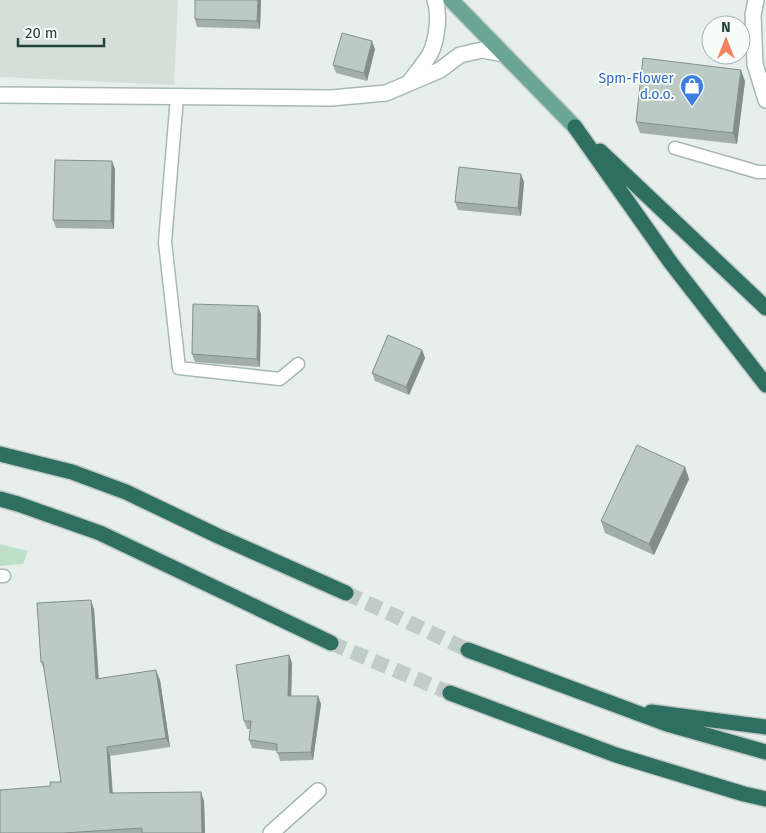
<svg xmlns="http://www.w3.org/2000/svg" width="766" height="833" font-family="'Fira Sans',sans-serif">
  <rect width="100%" height="100%" fill="#e6efeb"/>
  <path fill="#d4dfda" d="M0,0h178l-4,85 -174,-8z"/>
  <path fill="#bfe0c8" d="M0,544l28,7 -5,13 -23,2z"/>
  <g fill="none" stroke-linecap="round" stroke-linejoin="round">
    <path stroke="#bfccc8" stroke-width="15" stroke-dasharray="15 8" stroke-linecap="butt" d="M346,593l122,57
      M331,643l119,50"/>
    <g stroke="#a8b8b2" stroke-width="15">
      <path id="lane" d="M177,97l-12,145 14,126 101,11 18,-15
        M675,148l83,24h8
        M0,576h4"/>
    </g>
    <g stroke="#a8b8b2" stroke-width="18">
      <path id="street" d="M756,0l-3,15 2,49 11,36
        M409,83c7,-10 15,-19 21,-29 7,-14 10,-39 5,-54
        M0,95l331,3 55,-5 54,-23 20,-15 22,-5 22,4
        M271,833l47,-42"/>
    </g>
    <g stroke="#c2cac8" stroke-width="18">
      <path id="primary" d="M451,0l124,127"/>
    </g>
    <g stroke="#c2cac8" stroke-width="18">
      <path id="highway" d="M575,127l96,136 95,122
        M600,151l166,157
        M0,454l72,18 54,20 92,44 128,57
        M0,499l18,5 82,29 231,110
        M468,650l199,74 99,28
        M450,693l166,62 128,39 22,5
        M651,712l115,15"/>
    </g>
    <use href="#lane" stroke="#fff" stroke-width="12"/>
    <use href="#street" stroke="#fff" stroke-width="15"/>
    <use href="#primary" stroke="#6aa596" stroke-width="15"/>
    <use href="#highway" stroke="#2f6f62" stroke-width="15"/>
  </g>
  <path fill="#a1aea9" d="M195,0h66l-1,29 -63,-2 -2,-8z
    M375,49l-8,32 -31,-8 -3,-8z
    M745,81l-8,63 -97,-11 -4,-11z
    M115,169l-1,60 -58,-1 -3,-8z
    M524,182l-3,34 -63,-6 -3,-8z
    M261,314l-1,53 -65,-5 -3,-8z
    M422,350l3,8 -16,37 -34,-14 -3,-8z
    M685,467l4,12 -35,76 -49,-22 -4,-12z
    M94,609l5,70 61,1 10,67 -60,9 3,37 91,8 1,32h-205l51,-47 10,-4 -16,-110 -4,-10z
    M289,655l3,8 -1,33h27l3,8 -8,56 -33,1 -3,-10 -25,-3 -3,-8 1,-11h-3l-3,-8z"/>
  <path fill="#838d89" d="M258,0h3l-1,29 -3,-8z
    M372,41l3,8 -8,32 -3,-8z
    M741,70l4,11 -8,63 -4,-11z
    M112,161l3,8 -1,60 -3,-8z
    M521,174l3,8 -3,34 -3,-8z
    M258,306l3,8 -1,53 -3,-8z
    M422,350l3,8 -16,37 -3,-8z
    M685,467l4,12 -35,76 -5,-11z
    M91,600l3,9 5,80 -3,-10z
    M289,655l3,8 -1,41 -3,-8z
    M156,670l4,10 10,67 -4,-9z
    M318,696l3,8 -8,56 -2,-8z
    M107,747l3,9 3,47 -3,-10z
    M201,792l3,9 1,32h-3z"/>
  <path fill="#bbcac4" stroke="#838d89" d="M195,0h63l-1,21 -62,-2z
    M342,33l30,8 -8,32 -31,-8z
    M643,58l98,12 -8,63 -97,-11z
    M55,160l57,1 -1,60 -58,-1z
    M459,167l62,7 -3,34 -63,-6z
    M193,304l65,2 -1,53 -65,-5z
    M388,335l34,15 -16,37 -34,-14z
    M637,445l48,22 -36,77 -48,-23z
    M91,600l5,79 60,-9 10,68 -59,9 3,46 91,-1 1,41h-60v-5l-79,5h-63v-43l51,-4 -1,-4h11l-18,-120h-2l-4,-59z
    M289,655l-1,41h30l-7,56 -34,1v-9l-28,-4 2,-19h-7l-8,-56z"/>
  <defs>
    <g id="shop-pin" transform="scale(1.25)"><path d="M0 17L-7.5 6A9.5 9.5 0 1 1 7.5 6Z" fill="#3f7fe0" stroke="#f7fbf9"/><path d="M-5-2.5h2.3a2.7 3.5 0 0 1 5.4 0H5L5.5 6h-11ZM-1.5-2.5h3a1.5 2.3 0 0 0-3 0Z" fill="#fff"/></g>
  </defs>
  <g fill-rule="evenodd">
    <use href="#shop-pin" x="692" y="86"/>
  </g>
  <g text-anchor="middle" dominant-baseline="central" stroke-width="4" stroke-linejoin="round" paint-order="stroke">
    <g font-size="14" fill="#366cbe" stroke="#f7fbf9" text-anchor="end">
      <text x="674" y="78">Spm-Flower<tspan x="674" dy="16">d.o.o.</tspan></text>
    </g>
  </g>
  <g transform="translate(726 40)"><circle r="24" fill="#f7fbf9" stroke="#a3b1ad"/>
  <path d="M0-4L9 19L0 12L-9 19Z" fill="#f4845f"/>
  <text y="-8" font-size="14" font-weight="bold" text-anchor="middle" fill="#24423a">N</text>
  </g>
  <path d="M18 38v8h86v-8" fill="none" stroke="#24423a" stroke-width="2.5"/>
  <text x="25" y="38" font-size="15" fill="#24423a" stroke="#f7fbf9" stroke-width="4" paint-order="stroke">20 m</text>
</svg>
